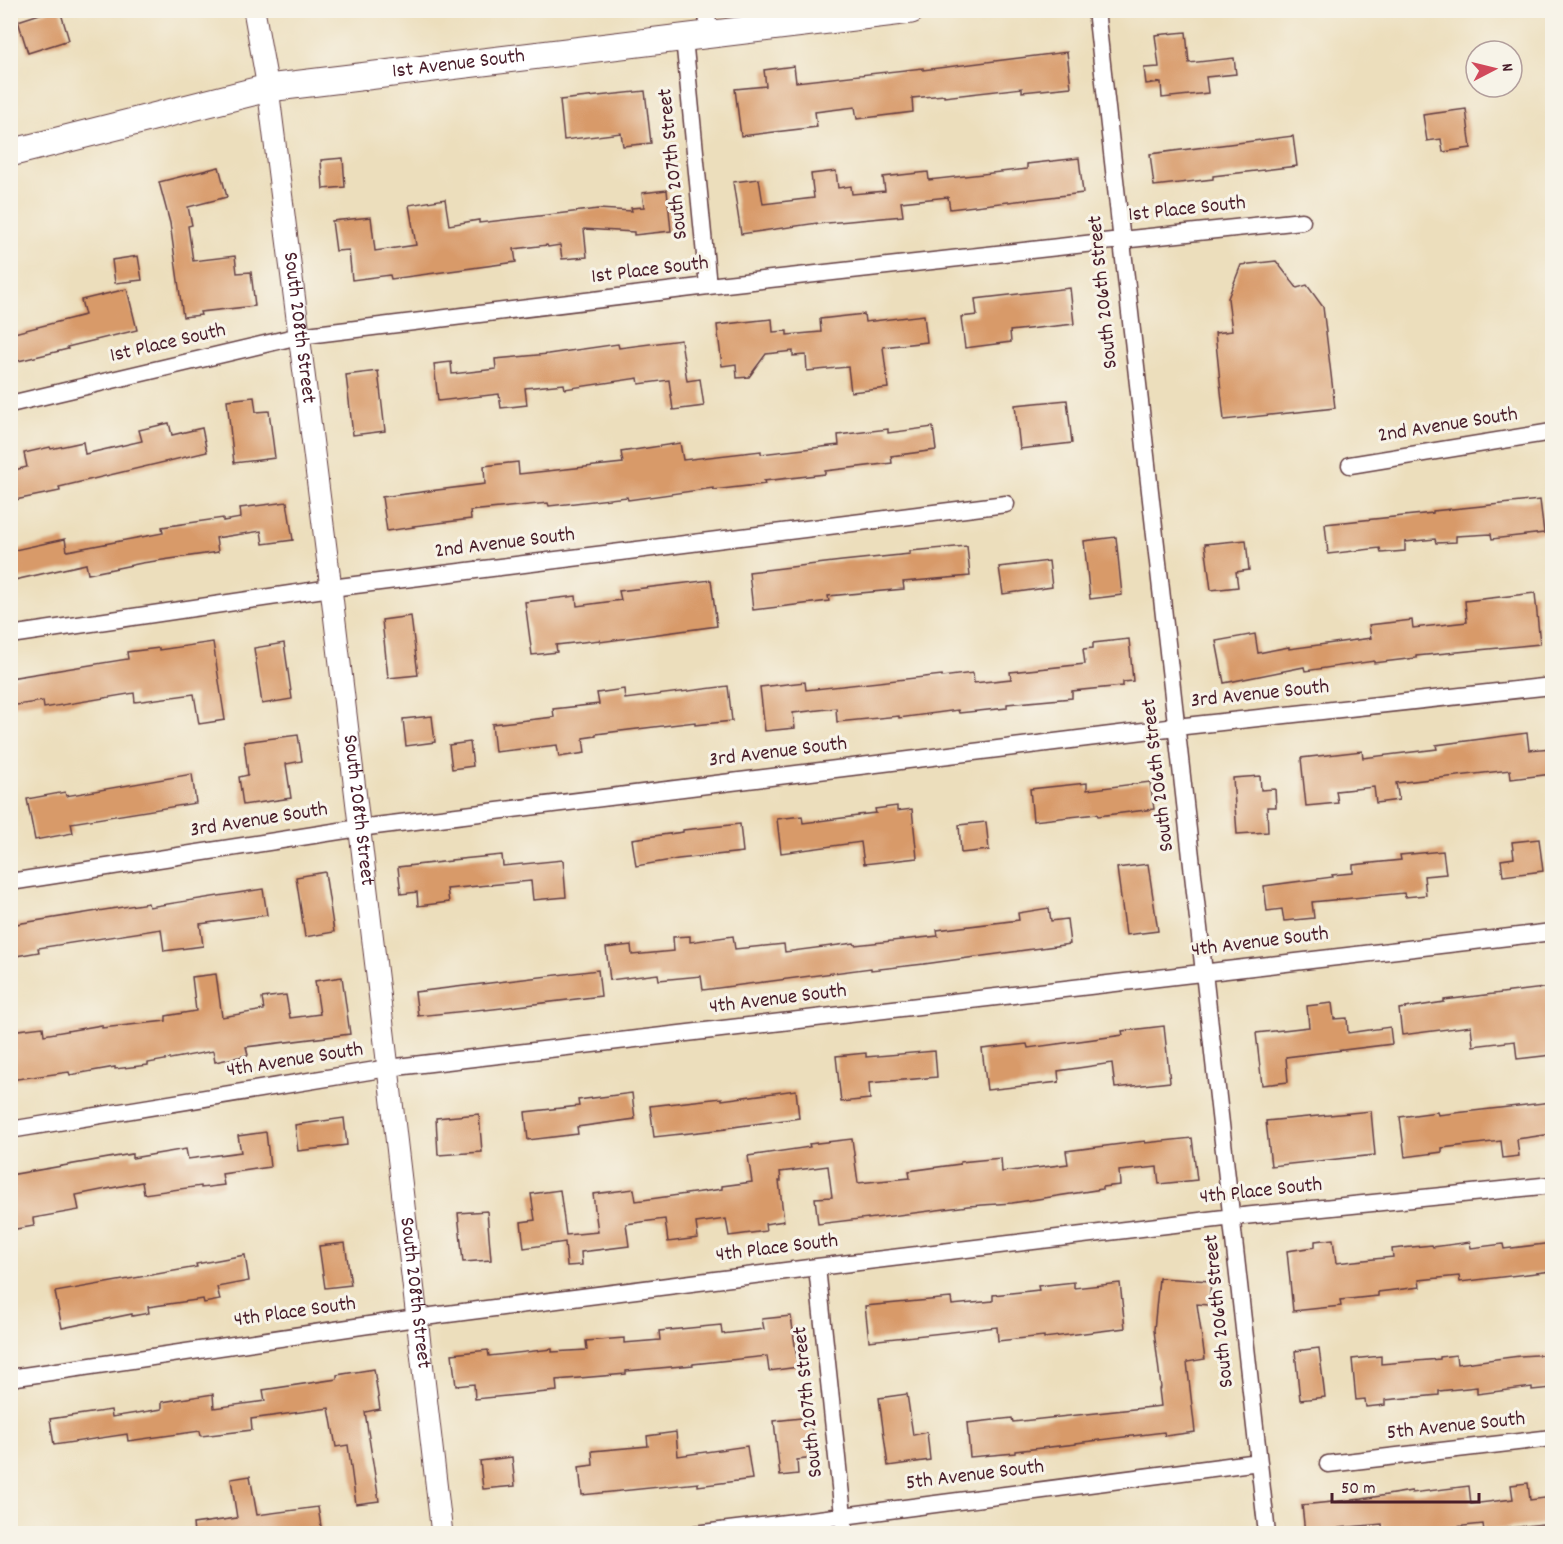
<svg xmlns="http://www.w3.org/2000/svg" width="1563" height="1544" font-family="Dekko,sans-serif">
  <rect width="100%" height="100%" fill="#f7f3e8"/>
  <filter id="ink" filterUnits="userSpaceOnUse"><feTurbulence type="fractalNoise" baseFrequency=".0167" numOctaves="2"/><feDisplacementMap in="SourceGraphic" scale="12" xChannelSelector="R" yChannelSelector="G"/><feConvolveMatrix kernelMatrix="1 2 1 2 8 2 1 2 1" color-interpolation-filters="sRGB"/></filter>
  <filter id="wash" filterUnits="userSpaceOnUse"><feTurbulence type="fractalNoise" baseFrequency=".008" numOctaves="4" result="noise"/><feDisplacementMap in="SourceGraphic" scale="24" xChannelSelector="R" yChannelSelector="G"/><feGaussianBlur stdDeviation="1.35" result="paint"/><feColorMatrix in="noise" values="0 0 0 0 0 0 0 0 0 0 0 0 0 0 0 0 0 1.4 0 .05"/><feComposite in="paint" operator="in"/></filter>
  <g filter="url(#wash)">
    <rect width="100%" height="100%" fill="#ecdebc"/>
    <g id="blocks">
      <path fill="#d89a69" d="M52,10h8l9,30 -41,13 -10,-32z
        M1186,32l3,31 45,-5 2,16 -30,3 2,16 -46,5 -1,-16 -15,2 -2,-16 15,-1 -4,-32z
        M1067,52l4,35 -49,5v-4l-78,9v-2l-32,3 1,14 -56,7 -2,-12 -40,5 2,15 -76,9 -6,-47 31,-3 -2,-16 30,-4 2,16 127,-14v2z
        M645,91l6,52 -28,3 -2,-13 -57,7 -4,-40z
        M1466,109l5,39 -28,4 -2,-13 -14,2 -4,-26z
        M1293,136l4,30 -84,10v3l-59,7 -4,-32z
        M343,158l2,29 -22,2 -2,-29z
        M1079,158l4,35 -133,16 -2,-12 -47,5 2,14 -86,8v-1l-76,11 -8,-52 26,-3 4,25 51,-6 -3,-24 25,-3 2,17 13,-2 1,8 33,-3 -2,-14 45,-5 1,8 98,-11v-5z
        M219,167l8,30 -39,10 4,18 -4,1 5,35 42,-5 2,17 14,-1 4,34 -55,6 1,3 -18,2 -13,-94 -11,-41z
        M667,190l4,41 -37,4v-3l-50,-3 3,28 -25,2 -2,-14 -12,2 -1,-2 -33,4 2,13 -125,17 -1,-4 -38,5 -3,-30 -13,1 -4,-30 39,-4 4,34 41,-6 -7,-40 36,-6 4,26 30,-5v3l119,-14 34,2 -1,-3 13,-1 -2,-14z
        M138,256l4,24 -27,3 -3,-23z
        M1276,261l21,27 10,-3 16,22 12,101 -111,12 -9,-87 17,-2 -4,-33 13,-33z
        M1070,288l4,36 -64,7 1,11 -46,6 -4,-31 16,-2 -2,-16z
        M127,289l10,41 -70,17 1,2 -58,14v-29l75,-19 -4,-15z
        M864,314l1,8 59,-7 3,27 -44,5 5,41 -37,4 -3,-25 -41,4 -1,-16 -13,1v-5l-27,3 -17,23 -12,1 -1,-14 -14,2 -5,-41 55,-6 1,13 14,-1v4l34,-3 -1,-13z
        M681,340l6,41 13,-2 4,27 -31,4 -4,-30 -30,4 -1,-6 -73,11 -1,-5 -39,4 2,17 -26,3 -2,-14 -61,7 -4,-37 17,-2 1,12 44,-5 -1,-10 53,-5 70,-10 1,4z
        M378,371l7,60 -32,4 -7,-60z
        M254,397l2,15 13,-1 6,47 -41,5 -7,-63z
        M1067,400l5,43 -52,6 -5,-44z
        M169,423l3,12 30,-7 5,24 -148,35 1,4 -50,10v-30l17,-4 -3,-14 26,-6 1,2 32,-7 2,12 57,-13 -3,-11z
        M933,427l3,23 -45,6 1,7 -67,8v3l-61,7 1,3 -52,6v-2l-85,12 -1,-3 -78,9 -1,-3 -78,8 1,8 -58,7 1,1 -27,4 -5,-34 103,-13 -1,-18 34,-4 1,12 104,-11 -2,-11 59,-9 3,17 78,-9v3l78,-9 -1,-10 50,-6v4z
        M1540,500l4,33 -52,6 -1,-5 -35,2v6l-20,1 -1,-4 -30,3v9l-24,2 -1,-5 -52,6 -3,-30 108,-11v-2z
        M287,502l6,38 -30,4 -2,-13 -45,7 2,14 -76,11 -54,11 -2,-10 -76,17v-30l55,-12 2,12 96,-18 -1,-6 61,-9v3l18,-3 -1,-10z
        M1116,537l6,58 -32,4 -6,-58z
        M1246,540l3,30 -13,2 2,15 -27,3 -6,-46z
        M967,546l3,30 -67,6 1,7 -76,7 1,5 -76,9 -4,-38 93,-11 68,-7v-3z
        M1049,561l3,26 -49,7 -4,-27z
        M711,580l6,46 -117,16v-2l-44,5 1,7 -25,3 -7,-53 51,-6 1,10 44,-6 -2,-9z
        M1535,593l5,51 -124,12v2l-42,5v-2l-69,10 -1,-4 -80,16 -8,-42 39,-7 3,19 31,-6v2l82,-11 -2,-13 43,-5 1,8 54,-6 -2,-21z
        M411,616l7,59 -30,3 -6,-58z
        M1129,639l4,42 -10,1v4l-51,5v7l-65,6v4l-48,5 -1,-3 -59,8v-2l-62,6 -1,-14 -43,5 2,15 -30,3 -5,-44 45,-5 1,8 136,-15v2l31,-4 1,10 37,-4 -1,-7 75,-8 -2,-15 10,-1v-5z
        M213,642l12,78 -26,4 -5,-30 -59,8 -1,-9 -90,15 -1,-7 -33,5v-28l118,-19 -1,-7 32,-4v2z
        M284,643l8,56 -30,5 -8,-56z
        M728,686l4,35 -37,4v-3l-99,12v2l-13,2 2,15 -26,4 -2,-12 -62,7 -3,-28 62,-7 -1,-8 46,-5 -2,-11 27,-4 1,10z
        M432,716l3,26 -29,4 -3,-27z
        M1527,733l2,17 23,-2v26l-41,5 -1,-9 -114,13 3,17 -23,3 -2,-16 -38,4 2,12 -32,3 -5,-48 61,-7 1,7 74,-9 -1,-4z
        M298,735l4,26 -16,3 5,34 -48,7 -4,-28 9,-2 -4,-33z
        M470,742l3,24 -21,3 -3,-24z
        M192,774l4,29 -125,20 2,10 -38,7 -8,-41 38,-7 1,4z
        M1260,776l1,14 14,-1 1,18h-9l1,25 -31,2 -4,-56z
        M1150,782l4,27 -56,7 -1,-2 -64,7 -3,-32 57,-6v7z
        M897,806v5l15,-2 5,49 -53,6 -3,-22 -80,11 -4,-34 25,-3 1,7 55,-7v-1l18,-2 -1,-4z
        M986,822l3,28 -28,3 -2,-28z
        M740,824l3,28 -65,7 -42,7 -4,-27 51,-7v-2z
        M1539,839l4,32 -40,5 -2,-16 13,-2 -2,-16z
        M1443,851l3,23 -22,2 2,19 -21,2 -1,-4 -92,9 2,16 -30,3 -2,-12 -15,2 -3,-25 69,-9 -1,-2 21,-2v-8l48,-5 -1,-5z
        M502,855l1,11 60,-6 3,37 -33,3 -2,-19 -84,8 2,13 -31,4 -1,-14 -16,2 -3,-27 53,-6v-1z
        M1148,864l10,67 -32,4 -9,-67z
        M325,872l9,60 -29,5 -9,-60z
        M263,889l4,26 -67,9 3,22 -39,5 -3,-22 -123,19 1,4 -29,5v-32l138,-22 1,4z
        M1049,908l2,13 16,-2 3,25 -146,20 -53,6v-2l-168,22 -2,-14 -42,4 -1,-6 -48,6 -4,-32 25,-3 1,10 42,-4 -1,-14 17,-1v6l43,-6 2,13 49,-5 1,8 69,-9 1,2 83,-9 -1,-6 82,-10 -1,-7z
        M598,970l3,26 -116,14v-1l-67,7 -3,-24z
        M216,974l6,43 42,-7 -2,-12 24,-3 4,23 30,-4 -5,-33 27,-4 8,57 -104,13 2,8 -33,7 -2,-11 -65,12v2l-33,4v-2l-45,8 -1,-3 -59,8v-49l33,-4 1,8 58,-10v3l64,-7v-5l30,-5 -4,-34z
        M1552,987v68l-35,4 -2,-18 -42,5 -2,-20 -69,9 -3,-26 45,-7v-2z
        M1332,1003l2,16 13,-1 1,15 42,-6 2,17 -106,13 2,25 -26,3 -6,-52 53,-6 -2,-21z
        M1164,1026l6,56 -55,6 -3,-25 -54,8 1,11 -72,8 -5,-41 45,-5 1,4 95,-13 -1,-4z
        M935,1051l2,26 -68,6 1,16 -29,3 -5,-46 30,-3v4z
        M796,1090l3,28 -73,10v1l-72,8 -4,-31 72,-8v2z
        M632,1093l3,26 -58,8 1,7 -50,6 -3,-28 54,-6 -1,-6z
        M1552,1102v32l-35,5 2,17 -16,2 -2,-17 -59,7v4l-37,5 -5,-40 37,-5 1,3z
        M1371,1111l4,44 -104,11 -5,-45z
        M479,1114l3,38 -44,3 -2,-37z
        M344,1118l3,27 -49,6 -3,-26z
        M266,1132l4,35 -48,7 2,11 -23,3v-2l-57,8 -2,-12 -66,13 3,15 -46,8 1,8 -24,4v-55l122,-21v4l54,-9 2,10 53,-7 -3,-16z
        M1192,1138l5,42 -38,4 -2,-17 -38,4 1,14 -18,2v2l-90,14 -44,3 -100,13v-1l-50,6 -3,-26 17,-1 -4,-31 -15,2 -33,4 1,9h-2l5,40 -19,3 1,7 -37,5 -3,-17 -30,4 2,15 -30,4 -3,-23 -39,5 3,22 -48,6 1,13 -15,1 -2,-24 -41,6 -3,-26 14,-2 -4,-26 29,-4 6,45 32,-3 -5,-38 41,-5 2,12 86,-12v-3l30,-4 -4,-26 62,-9 -1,-3 43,-5 6,44 52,-5 -1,-7 51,-7v-2l41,-4 1,14 66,-8 -2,-13 79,-10v2z
        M487,1211l4,49 -28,2 -5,-49z
        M1333,1239l3,24 57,-6 -1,-8 40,-4 1,2 37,-5 1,6 32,-4 1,5 48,-6v28l-92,11 -1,-6 -40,4 1,7 -42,5v4l-38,4 1,6 -48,5 -6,-60 28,-4v-6z
        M345,1243l6,42 -26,3 -6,-42z
        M245,1255l4,26 -32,6 3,13 -16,3 -1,-4 -55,8 1,6 -17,3v-2l-70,14 -7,-36 142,-25 -1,-3z
        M1159,1278l52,3 -2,24 -12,-1 8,55 -18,3 8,70 -30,4 -1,-4 -88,11v1l-61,7v2l-45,4 -3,-34 45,-5 1,4 148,-16 -2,-17 2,-1 -7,-58z
        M1074,1282v6l46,-5 5,45 -81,10v-2l-46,5 -1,-14 -128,14 -4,-35 86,-8 1,7 41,-4v-6l46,-5 -1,-4z
        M791,1316l7,51 -29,4 -2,-15 -74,8v1l-67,6v3l-70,6 1,11 -82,8 -1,-15 -18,2 -4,-32 36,-4 1,6 63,-7v3l35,-2 -1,-9 38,-3v5l36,-3 -1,-9 62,-6 1,9 42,-5 -2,-10z
        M1319,1348l6,49 -25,3 -5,-49z
        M1552,1354v34l-20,2v-3l-55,7v-7l-38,4v4l-54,5v5l-19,2 -1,-8 -9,1 -4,-41 29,-3v8l59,-5v-2l16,-2 1,9 63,-8z
        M374,1369l6,40 -15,3 14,89 -23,3 -8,-59 -12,2 -7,-39 -78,11 1,11 -51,6 -1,-5 -72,10 -1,-7 -73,11 -4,-26 61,-9 1,7 50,-8v-7l51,-8 1,14 51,-7 -2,-11 74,-11v-4z
        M907,1394l6,41 14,-3 3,28 -42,6 -9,-68z
        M810,1417l5,41 -18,2 1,14 -18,2 -6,-55z
        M676,1432l2,24 69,-10 5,33 -54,7v-3l-116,12 -3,-28 14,-2 -1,-14 56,-5 -1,-10z
        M512,1457l3,29 -32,3 -3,-28z
        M250,1476l7,39 61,-8 4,26h-128l-1,-9 44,-6 -6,-39z
        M1528,1483l2,17 22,-3v26l-68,8 -1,-7 -88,9h-12l-1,-9 -43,4 1,5h-35l-3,-28 60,-6 50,-8v2l57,-7 2,18 42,-5 -2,-14z"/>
    </g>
  </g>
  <g filter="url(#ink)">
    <use href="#blocks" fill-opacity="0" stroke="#623c41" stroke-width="1.5"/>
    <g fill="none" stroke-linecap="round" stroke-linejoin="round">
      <g stroke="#623c41" stroke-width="19">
        <path id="minor" d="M706,10l4,25
          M1096,10c55,508 116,1016 171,1524
          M684,38l24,248
          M10,404l289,-68 409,-50 413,-46 181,-19
          M1350,465l202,-33
          M10,635l321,-47 675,-84
          M10,882l349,-54 817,-101 376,-41
          M10,1130l378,-62 1164,-136
          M817,1267l28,267
          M10,1378l406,-60 401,-51 416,-50 319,-32
          M1328,1464l224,-26
          M695,1534l148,-18 416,-54"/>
      </g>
      <g stroke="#623c41" stroke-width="23">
        <g id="tertiary">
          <path id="s1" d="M254,10l14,78 63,500 57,480 54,466"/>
        </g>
      </g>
      <g stroke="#623c41" stroke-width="29">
        <g id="primary">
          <path id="s2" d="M10,153l258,-65 643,-78"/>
        </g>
      </g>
      <use href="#minor" stroke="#fff" stroke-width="16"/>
      <use href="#tertiary" stroke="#fff" stroke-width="21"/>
      <use href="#primary" stroke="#fff" stroke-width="27"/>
    </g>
  </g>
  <g text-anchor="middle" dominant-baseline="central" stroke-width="6" stroke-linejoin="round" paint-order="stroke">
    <g font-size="21" fill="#4a1f2b" stroke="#f7f3e8">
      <text stroke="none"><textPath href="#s2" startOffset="458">1st Avenue South</textPath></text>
      <text transform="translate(674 164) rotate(-96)">South 207th Street</text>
      <text transform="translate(1187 210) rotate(-6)">1st Place South</text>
      <text transform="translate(650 271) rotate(-7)">1st Place South</text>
      <text transform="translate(1104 292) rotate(-96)">South 206th Street</text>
      <text stroke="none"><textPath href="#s1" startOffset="321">South 208th Street</textPath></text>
      <text transform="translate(168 344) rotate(-13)">1st Place South</text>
      <text transform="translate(1448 426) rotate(-9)">2nd Avenue South</text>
      <text transform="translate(505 544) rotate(-7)">2nd Avenue South</text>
      <text transform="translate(1260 695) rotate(-6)">3rd Avenue South</text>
      <text transform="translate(778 753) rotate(-7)">3rd Avenue South</text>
      <text transform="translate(1159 775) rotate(-97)">South 206th Street</text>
      <text stroke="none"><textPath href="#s1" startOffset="807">South 208th Street</textPath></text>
      <text transform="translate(259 821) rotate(-9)">3rd Avenue South</text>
      <text transform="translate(1260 943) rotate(-7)">4th Avenue South</text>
      <text transform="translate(778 1000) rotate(-7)">4th Avenue South</text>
      <text transform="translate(295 1061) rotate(-9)">4th Avenue South</text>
      <text transform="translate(1261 1192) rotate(-6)">4th Place South</text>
      <text transform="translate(777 1249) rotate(-7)">4th Place South</text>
      <text stroke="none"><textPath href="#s1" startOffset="1293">South 208th Street</textPath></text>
      <text transform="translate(1220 1311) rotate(-96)">South 206th Street</text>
      <text transform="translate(295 1313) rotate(-8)">4th Place South</text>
      <text transform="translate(809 1402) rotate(-96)">South 207th Street</text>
      <text transform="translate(1456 1427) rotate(-6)">5th Avenue South</text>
      <text transform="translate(975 1476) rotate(-7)">5th Avenue South</text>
    </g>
  </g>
  <rect width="1563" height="1544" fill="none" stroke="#f7f3e8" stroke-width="36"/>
  <g transform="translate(1494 69) rotate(83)"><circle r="28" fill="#f7f3e8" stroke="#b29e9c" stroke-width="1.5"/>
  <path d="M0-4.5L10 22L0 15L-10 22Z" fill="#d1495b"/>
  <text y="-9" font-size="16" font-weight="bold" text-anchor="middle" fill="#4a1f2b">N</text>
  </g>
  <path d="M1332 1493v9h147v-9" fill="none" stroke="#4a1f2b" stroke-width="3"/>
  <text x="1341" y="1493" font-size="18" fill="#4a1f2b" stroke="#f7f3e8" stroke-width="4.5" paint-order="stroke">50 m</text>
</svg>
